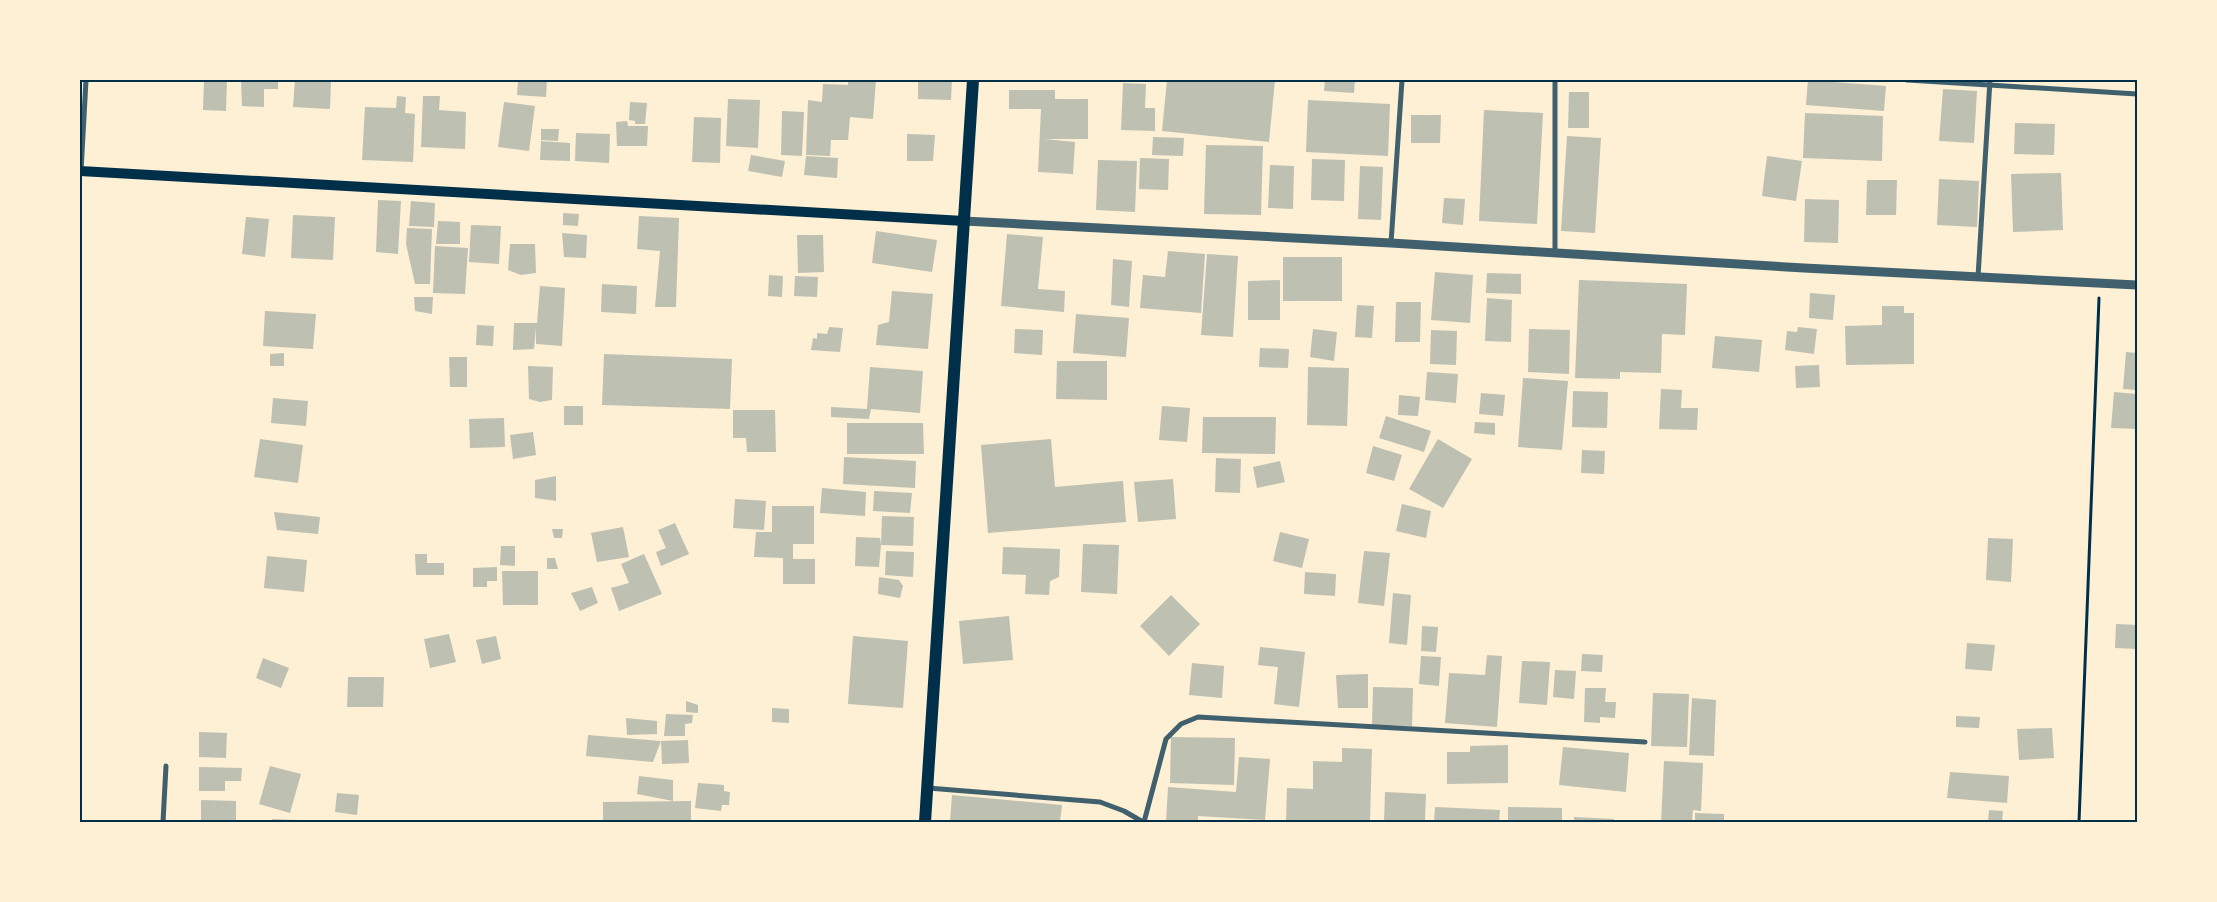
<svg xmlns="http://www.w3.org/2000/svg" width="2217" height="902" font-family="Helvetica,sans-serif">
  <rect width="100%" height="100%" fill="#fdf0d5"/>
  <path fill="#bec0b2" d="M204,80h23l-1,31 -23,-1z
    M241,80h37v9h-14v18l-22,-1z
    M295,80h36l-1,29 -37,-2z
    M518,80h29l-1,17 -29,-2z
    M848,80h28l-3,39 -23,-2 -2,23h-17l-1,16 -24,-1 2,-55 14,2 1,-18 25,1z
    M918,80h34l-1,20 -33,-1z
    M1167,80h108l-6,62 -107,-11z
    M1325,80h30l-1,13 -30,-2z
    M1808,80l78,6 -2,25 -78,-6z
    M1123,83l23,1 -1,24h10v23l-34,-1z
    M1943,89l34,2 -3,52 -35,-2z
    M1009,90h46v9h33v40h-44l31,3 -2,32 -35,-2 3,-63h-32z
    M1569,92h20v36h-21z
    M397,96l9,1 -1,16 10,1 -2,48 -51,-2 3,-53 31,1z
    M423,96h17l-1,14 27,2 -1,37 -44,-2z
    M728,99l32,1 -2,48 -32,-2z
    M1308,100l82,4 -2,52 -82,-4z
    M504,102l31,4 -6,45 -31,-4z
    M630,102l17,1 -2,21h-10v-3l-6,-1z
    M1484,110l59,3 -6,111 -58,-3z
    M782,111l22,1 -2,44 -21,-1z
    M1805,113l78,3 -1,45 -79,-3z
    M1411,115h30l-1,28h-29z
    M694,117l27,1 -1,45 -28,-1z
    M627,121l1,5h20l-1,20h-30l-1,-24z
    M2015,123l40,1 -1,31 -40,-1z
    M541,129h18l-1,12 -17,-1z
    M576,133l34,1 -1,29 -34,-2z
    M907,134l28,1 -2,26h-26z
    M1567,136l34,2 -6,95 -34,-2z
    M1153,137l31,1 -1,18 -31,-1z
    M541,141l29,2v18l-30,-1z
    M1206,145l57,1 -2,69 -57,-1z
    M751,155l34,6 -3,16 -34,-6z
    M806,156l32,2 -1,20 -33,-3z
    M1767,156l35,5 -6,40 -34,-5z
    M1140,158l29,1 -1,31 -29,-1z
    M1312,159l33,1 -1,41 -33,-1z
    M1098,160l39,1 -2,51 -39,-2z
    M1270,165l24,1 -1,43 -25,-1z
    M1360,166l23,1 -2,53 -23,-1z
    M2061,173l2,57 -50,2 -2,-58z
    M1939,179l40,2 -2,46 -40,-2z
    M1867,180h30l-1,35h-30z
    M1444,198l21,1 -2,26 -21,-2z
    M1805,199l34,1 -1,43 -34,-1z
    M378,200l23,1 -3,53 -22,-2z
    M411,201l24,2 -1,24 -25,-1z
    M563,213l16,1 -1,12 -15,-1z
    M293,215l42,2 -2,43 -42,-2z
    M639,216l40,2 -3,89h-21l5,-56 -23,-2z
    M246,217l23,2 -4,38 -23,-3z
    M438,221l22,1v22h-24z
    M471,225l30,1 -2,38 -30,-2z
    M407,228l25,1 -2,55h-15l-9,-40z
    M876,231l61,9 -5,32 -60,-9z
    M562,233l25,2 -1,23 -22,-1z
    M1007,234l36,3 -5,52 27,2 -1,21 -63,-6z
    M797,235h26l1,37 -26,1z
    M510,244h25l1,29 -15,2 -13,-5z
    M435,246l33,2 -3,46 -32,-1z
    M1168,251l37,3 -4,59 -61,-5 3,-33 22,2z
    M1207,254l31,2 -5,81 -32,-2z
    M1283,257h59v44h-59z
    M1113,259l19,2 -3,46 -18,-2z
    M1435,272l38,3 -3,48 -39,-3z
    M1487,273l34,1v20l-35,-1z
    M769,275l14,1 -1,21 -14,-1z
    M795,276l23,1 -1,20 -23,-1z
    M1280,280v40h-32v-39z
    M1579,280l108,4 -2,51 -23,-1 -1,39 -41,-1v7l-45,-1z
    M602,284l35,2 -1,28 -35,-2z
    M540,286l25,2 -3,58 -26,-2v-16l-2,21 -21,1 1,-27h23z
    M892,291l41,3 -5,55 -52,-4 2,-20 11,-3z
    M1810,293l25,2 -2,25 -24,-2z
    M414,297h19l-1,17 -17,-3z
    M1487,298l25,2 -1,42 -26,-1z
    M1396,302h25l-1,40h-25z
    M1357,305l17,1 -2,32 -17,-1z
    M1882,306h22v7h10v51l-68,1 -1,-39 37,-1z
    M265,311l51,3 -3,35 -50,-3z
    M1076,314l53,4 -3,39 -53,-4z
    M477,325l17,1 -1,20 -17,-1z
    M829,327l14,1 -3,24 -29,-2 2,-12 4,1v-6l10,1z
    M1798,327l19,2 -3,25 -29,-4 2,-19 10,1z
    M1015,329l28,1 -1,25 -28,-2z
    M1313,329l24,3 -3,29 -24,-4z
    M1529,329l41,1 -1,44 -41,-2z
    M1431,330l26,1 -1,34 -26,-1z
    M1715,336l47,4 -3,32 -47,-4z
    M1260,348l29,1 -1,19 -29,-1z
    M2126,352l11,1v37l-14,-1z
    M284,353v13h-14v-12z
    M604,354l128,5 -2,50 -128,-4z
    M449,357h18v30h-17z
    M1057,361h50v39l-51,-1z
    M1819,365l1,22 -24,1 -1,-22z
    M528,366l25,1 -1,33 -12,2 -11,-3z
    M870,367l53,4 -3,42 -49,-4 -2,10 -38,-2v-10l36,2z
    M1308,367l41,1 -2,58 -40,-1z
    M1427,372l31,2 -2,29 -31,-3z
    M1523,378l45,3 -6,69 -44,-3z
    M1661,389l21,1 -1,18h17l-1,22 -38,-1z
    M1573,391l35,1 -1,36 -35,-1z
    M2114,392l23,2v35l-26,-1z
    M1481,393l24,2 -2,21 -24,-2z
    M1399,395l21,2 -2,19 -20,-1z
    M273,398l35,3 -2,25 -35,-3z
    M564,406h19v19h-19z
    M1162,406l28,2 -3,34 -28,-2z
    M733,410h42l1,42h-29l-1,-14h-13z
    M1386,416l45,15 -7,21 -45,-14z
    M1203,417h73l-1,37 -73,-1z
    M504,418l1,29 -35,1 -1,-29z
    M1475,422l20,1v12l-21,-2z
    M847,423h76l1,31h-77z
    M533,432l3,23 -23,4 -3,-24z
    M260,439l43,6 -5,38 -44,-6z
    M1051,439l4,48 68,-6 3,41 -138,11 -7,-88z
    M1438,439l34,20 -29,49 -34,-19z
    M1373,446l29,9 -8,26 -28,-8z
    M1582,450l23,1 -1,23 -23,-1z
    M844,457l72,4 -1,27 -72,-4z
    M1216,458l25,1 -1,34 -25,-1z
    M1280,461l5,21 -28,6 -4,-21z
    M556,476v25l-21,-3v-18z
    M1173,479l3,40 -38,3 -4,-40z
    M822,488l44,4 -1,24 -45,-3z
    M874,491l38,2 -2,20 -37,-2z
    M735,499l31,2 -2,29 -31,-2z
    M1402,504l29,7 -5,27 -30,-7z
    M772,506h42v38h-21v15h22v25h-32v-26l-29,-1 2,-25h16z
    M274,512l46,5 -2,17 -41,-4z
    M882,516l32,1 -1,29 -32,-1 -2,22 -24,-1 1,-29 24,1 1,7z
    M675,523l14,31 -28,12 -5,-14 10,-4 -8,-18z
    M623,527l6,30 -32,5 -6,-29z
    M552,529h11l-1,9h-8z
    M1280,532l29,7 -7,29 -29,-7z
    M1988,538l25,1 -2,43 -25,-2z
    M1083,544l36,1 -2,49 -36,-2z
    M501,546h14v20l-15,-1z
    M1003,547l57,2 -1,28 -9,4 -1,14 -24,-1 1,-19 -24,-1z
    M886,551l28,1 -1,25 -28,-2z
    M1364,551l26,2 -6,53 -26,-3z
    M415,554h12v9h17v12h-28z
    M644,554l18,40 -43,17 -8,-23 18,-5 -8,-19z
    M267,556l40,4 -3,32 -40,-4z
    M547,558h8l3,11h-11z
    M497,567v14h-10v6h-14v-19z
    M502,571h36v34h-35z
    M1305,572l31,2 -1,22 -31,-2z
    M879,577l20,3 4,6 -3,12 -22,-4z
    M592,587l6,16 -18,8 -9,-18z
    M1393,593l18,2 -4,50 -18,-2z
    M1171,595l29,29 -31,32 -29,-30z
    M1009,616l4,44 -50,4 -4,-43z
    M2116,624l21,1v24l-22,-1z
    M1422,626l16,1 -2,25 -15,-1z
    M449,634l7,28 -26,6 -6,-29z
    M496,636l5,23 -19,5 -6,-24z
    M853,636l55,5 -5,67 -55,-4z
    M1967,643l28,2 -3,26 -27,-2z
    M1260,647l45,5 -6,55 -25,-3 4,-37 -20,-2z
    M1582,654l21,1 -1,17 -21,-1z
    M1487,655l15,1 -5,71 -52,-4 4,-50 36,2z
    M1421,656l20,1 -2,29 -20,-2z
    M263,658l26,10 -8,20 -25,-10z
    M1522,661l28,1 -3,43 -28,-2z
    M1192,663l32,3 -2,32 -33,-3z
    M1555,670l21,1 -2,28 -21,-2z
    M1368,674v34h-30l-2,-33z
    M348,677h36l-1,30h-36z
    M1373,687l40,1 -1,38 -40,-1z
    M1585,688h21l-1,14h11l-1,16 -15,-1v6l-16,-1z
    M1653,693l36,1 -2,53 -36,-1z
    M1692,698l24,2 -2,56 -25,-1z
    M686,701l12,4v8l-12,-1z
    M772,708l17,1v14l-17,-1z
    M666,714l27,1 -1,8 -7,1v12h-21z
    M1956,716l24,1 -1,11 -23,-1z
    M626,718l31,3v13l-30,1z
    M2052,728l2,30 -35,2 -2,-31z
    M199,732l28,1 -1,25 -27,-1z
    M588,735l73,6 -8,21 -67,-6z
    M1171,737l64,1 -1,47 -64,-2z
    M688,740l1,23 -27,1 -1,-23z
    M1508,745v38l-61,1v-32h23v-6z
    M1563,747l66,6 -3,39 -67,-7z
    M1342,748l30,1 -2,73h-84l1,-34 26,1v-28l29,1z
    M1239,757l31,2 -5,61 -67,-4v6h-32l2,-35 68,5z
    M1664,761l39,2 -2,48 -8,-1 -1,12h-31z
    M270,766l31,8 -11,39 -31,-9z
    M199,767l43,1 -1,13h-16v10h-26z
    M1950,772l59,4 -2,27 -60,-5z
    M639,776l34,4v21l-36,-7z
    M698,783l26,2v6l6,1 -1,13h-7l-1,6 -26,-3z
    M1385,792l41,2 -1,27 -41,1z
    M337,793l22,2 -2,20 -22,-3z
    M952,795l110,10 -2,17h-110z
    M201,800l35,1v21h-35z
    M691,801v21h-88v-20z
    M1435,807l65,3 -1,12h-65z
    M1508,807l54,1v14h-54z
    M1989,810l14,1 -1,11h-14z
    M1695,813l29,1v8h-29z
    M1574,817l40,2v3h-40z
    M272,819l26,1v2h-26z"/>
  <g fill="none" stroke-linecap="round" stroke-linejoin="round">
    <path stroke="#003049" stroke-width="3" d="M2079,822l20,-524"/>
    <path stroke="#3f606c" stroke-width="5" d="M1555,80v173
      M1907,80l230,14
      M81,171l5,-91
      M1391,243l11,-163
      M1978,277l12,-197
      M928,788l172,14 24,9 19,11
      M163,822l3,-56
      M1144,822l22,-83 15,-15 17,-7 447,25"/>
    <path stroke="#3f606c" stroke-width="9" d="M964,221l427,22 413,25 333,17"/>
    <path stroke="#003049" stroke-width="10" d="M80,171l884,50"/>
    <path stroke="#003049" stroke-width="12" d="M925,822l48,-742"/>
  </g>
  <rect width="2217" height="902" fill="none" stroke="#fdf0d5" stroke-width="162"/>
  <rect x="81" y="81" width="2055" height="740" fill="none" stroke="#003049" stroke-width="2"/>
</svg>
